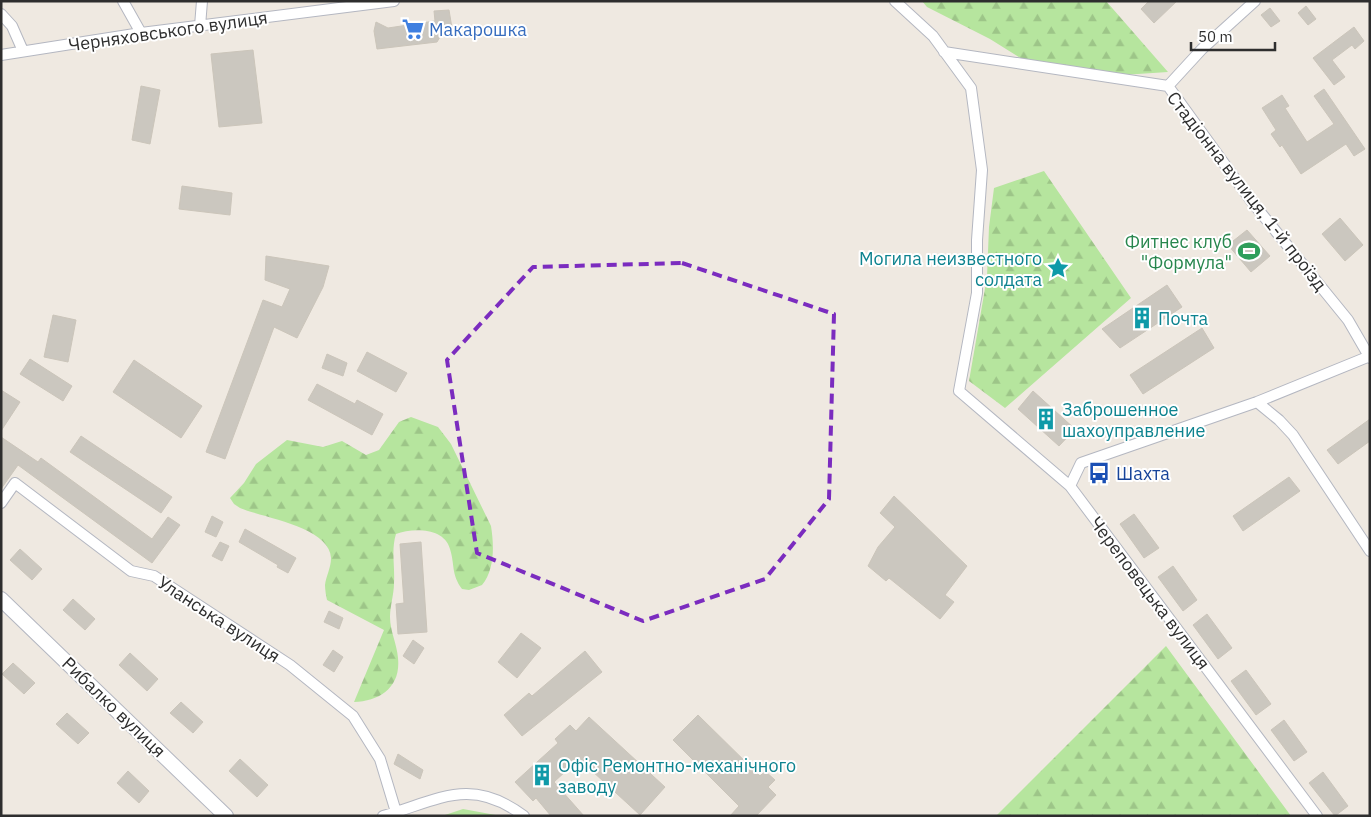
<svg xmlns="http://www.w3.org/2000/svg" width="1371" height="817" font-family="'IBM Plex Sans',sans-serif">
  <defs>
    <pattern id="forest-firs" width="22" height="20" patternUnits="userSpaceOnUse" patternTransform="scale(1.25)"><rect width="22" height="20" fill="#b6e59e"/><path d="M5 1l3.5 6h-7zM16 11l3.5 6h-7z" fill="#9dc588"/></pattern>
  </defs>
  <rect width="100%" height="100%" fill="#efe9e1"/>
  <path fill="url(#forest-firs)" d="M922,1h184l62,71 -76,5 -62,-13 -40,-25 -63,-32z
    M1044,171l87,127 -126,110 -36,-27 18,-104 2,-50 5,-39z
    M411,417l27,10 13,17 40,82c3,19 4,43 -9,59l-13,5 -7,-1c-11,-15 -7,-24 -12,-40 -6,-22 -38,-21 -54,-15 -5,16 -1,31 -2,49 0,11 -4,23 -4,34 0,14 7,27 8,41 3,29 -18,43 -44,44l30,-72 -57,-30c-1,-4 -2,-11 -2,-15 1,-9 6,-17 6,-27 -1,-31 -67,-40 -91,-50l-6,-4 -4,-6 14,-15 12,-19 31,-24 36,7 19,-6 24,14 13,-5 20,-28z
    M1166,646l125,170h-295z"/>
  <path fill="#b6e59e" d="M463,809l38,7h-59z"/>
  <path fill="#cbc7bf" stroke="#cbc5ba" d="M1149,1h28l-23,22 -13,-14z
    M1306,6l10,13 -8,6 -10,-12z
    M1270,8l10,13 -9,6 -10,-12z
    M449,10l4,24 -13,3 -3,5 -60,7 -3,-18 2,-9 12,6 47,-7 -1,-10z
    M1354,27l10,14 -9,8 -3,-4 -20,15 13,17 -11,8 -21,-27z
    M253,50l9,73 -43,4 -8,-73z
    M141,86l19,4 -10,54 -18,-4z
    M1324,89l41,60 -11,7 -8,-12 -45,30 -19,-29 -2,2 -9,-13 5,-4 -14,-22 20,-13 7,11 -4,2 22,34 27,-18 -20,-28z
    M182,186l50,7 -2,22 -51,-6z
    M1340,218l23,27 -18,16 -23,-27z
    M1247,230l23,26 -19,16 -23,-27z
    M266,256l63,10 -6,21 -26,51 -23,-11 -49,132 -19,-7 57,-152 19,7 8,-18 -25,-9z
    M1167,285l15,22 -62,41 -18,-19z
    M53,315l23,5 -8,42 -24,-5z
    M1202,328l12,20 -71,46 -13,-19z
    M367,352l40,21 -11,19 -39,-21z
    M327,354l20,9 -4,13 -21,-8z
    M30,359l42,27 -9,15 -43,-27z
    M134,360l68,46 -21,32 -68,-46z
    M317,384l38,20 2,-4 26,14 -11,21 -64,-35z
    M1,390l19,12 -19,29z
    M1033,391l42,38 -16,17 -41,-37z
    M1370,419v22l-32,23 -11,-14z
    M81,436l91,61 -11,16 -91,-61z
    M1,437l37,25 3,-4 111,81 16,-22 12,8 -28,38 -134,-98 -17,24z
    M1289,477l11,14 -57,40 -10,-15z
    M894,496l73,70 -22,29 9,7 -14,17 -51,-41 -3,3 -18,-15 10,-19 17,-20 -15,-14z
    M1134,514l25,34 -15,10 -24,-34z
    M212,516l11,6 -7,15 -11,-5z
    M245,529l51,29 -8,15 -11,-6 1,-2 -39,-23z
    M220,542l9,4 -7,15 -10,-5z
    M421,542l6,90 -29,2 -2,-30 8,-1 -4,-59z
    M20,549l22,20 -10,11 -22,-20z
    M1173,566l24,34 -14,11 -25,-34z
    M73,599l22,20 -10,11 -22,-20z
    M329,611l14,7 -4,11 -15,-7z
    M1207,614l25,34 -14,11 -25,-34z
    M521,633l20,15 -24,30 -19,-16z
    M413,640l11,8 -10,16 -11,-8z
    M333,650l10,7 -9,15 -11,-7z
    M585,651l17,21 -80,64 -18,-21 25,-22 3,3z
    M130,653l28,26 -11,12 -28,-26z
    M13,663l22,20 -11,11 -22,-20z
    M1246,670l25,34 -15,11 -25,-34z
    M181,702l22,20 -10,11 -23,-20z
    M67,713l22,20 -11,11 -22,-20z
    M698,715l62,61 5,-5 10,9 -7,7 8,8 -20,21h-26l9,-10 -66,-66z
    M589,717l76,70 -25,28 -61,-56 -25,23 30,34h-33l-15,-18 -3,3 -18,-19 43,-39 -3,-4 15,-14 6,6z
    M1284,720l23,32 -13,9 -23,-31z
    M398,754l25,16 -3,9 -26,-15z
    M240,759l28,26 -11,12 -28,-26z
    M128,771l21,20 -10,12 -22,-20z
    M1323,772l25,34 -13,10 -26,-33z"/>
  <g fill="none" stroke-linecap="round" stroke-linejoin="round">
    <g stroke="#b4b7c1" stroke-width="12">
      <path id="street" d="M123,1l18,32
        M895,1l38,35 38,52 11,82 -5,70v53l-18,98 111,95 247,330
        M1,14l11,12 11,25
        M200,26l2,-25
        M944,52l224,34 84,116 96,118 22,38
        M1,55l140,-22 253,-32
        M1168,86l34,-37 53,-48
        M1257,402l22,18 14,15 77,116
        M1070,486l11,-23 176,-61 113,-46
        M1,503l14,-20 116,88 23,5 136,89 63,51 27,43 16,53
        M383,816c56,-16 87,-40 141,0"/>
    </g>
    <g stroke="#b4b7c1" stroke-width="16">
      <path id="secondary" d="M1,599l225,217"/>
    </g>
    <use href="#street" stroke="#fff" stroke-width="10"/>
    <use href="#secondary" stroke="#fff" stroke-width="14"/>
  </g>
  <path fill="none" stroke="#7b2cbf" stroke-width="4" stroke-dasharray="10 6" stroke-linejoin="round" d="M682,263l152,51 -5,185 -64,80 -122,42 -166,-68 -30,-193 86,-93z"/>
  <defs>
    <g id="supermarket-bare" transform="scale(1.725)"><path d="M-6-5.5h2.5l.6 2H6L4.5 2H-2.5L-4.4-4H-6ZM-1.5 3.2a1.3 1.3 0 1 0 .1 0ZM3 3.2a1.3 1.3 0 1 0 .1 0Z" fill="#3f7fe0" stroke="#fff" stroke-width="2.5" paint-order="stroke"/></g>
    <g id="stadium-bare" transform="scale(1.725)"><path d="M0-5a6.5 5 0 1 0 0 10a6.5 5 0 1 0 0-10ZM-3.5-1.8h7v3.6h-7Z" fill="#2e9e5b" stroke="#fff" stroke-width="2.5" paint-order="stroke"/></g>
    <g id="sight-bare" transform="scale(1.725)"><path d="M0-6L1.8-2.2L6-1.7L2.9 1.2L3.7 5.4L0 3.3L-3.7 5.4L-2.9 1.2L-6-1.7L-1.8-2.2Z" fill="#0f9aa8" stroke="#fff" stroke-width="2.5" paint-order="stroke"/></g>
    <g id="building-bare" transform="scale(1.725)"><path d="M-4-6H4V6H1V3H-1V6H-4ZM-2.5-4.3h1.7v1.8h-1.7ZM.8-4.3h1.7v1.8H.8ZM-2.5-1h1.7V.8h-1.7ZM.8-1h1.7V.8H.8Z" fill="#0f9aa8" stroke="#fff" stroke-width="2.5" paint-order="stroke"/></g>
    <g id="bus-bare" transform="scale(1.725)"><path d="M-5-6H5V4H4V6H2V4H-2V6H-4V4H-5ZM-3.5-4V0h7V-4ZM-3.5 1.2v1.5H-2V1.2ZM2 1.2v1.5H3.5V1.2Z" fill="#1a4fb4" stroke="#fff" stroke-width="2.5" paint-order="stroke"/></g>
  </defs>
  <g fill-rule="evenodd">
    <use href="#supermarket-bare" x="413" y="29"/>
    <use href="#stadium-bare" x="1249" y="251"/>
    <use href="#sight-bare" x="1058" y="268"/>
    <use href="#building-bare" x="1142" y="318"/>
    <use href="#building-bare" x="1046" y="419"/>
    <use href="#bus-bare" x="1099" y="473"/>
    <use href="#building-bare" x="542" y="775"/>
  </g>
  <g text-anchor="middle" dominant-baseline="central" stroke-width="4" stroke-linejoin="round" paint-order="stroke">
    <g font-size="18" fill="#366cbe" stroke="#fff" text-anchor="start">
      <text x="429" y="29">Макарошка</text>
    </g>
    <g font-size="18" fill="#2e2e2e" stroke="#fff">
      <text transform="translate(168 31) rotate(-8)">Черняховського вулиця</text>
      <text transform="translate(1247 191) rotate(52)">Стадіонна вулиця, 1-й проїзд</text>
      <text transform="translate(1150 593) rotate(53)">Череповецька вулиця</text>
      <text transform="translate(219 619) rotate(33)">Уланська вулиця</text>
      <text transform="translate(114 707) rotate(44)">Рибалко вулиця</text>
    </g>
    <g font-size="18" fill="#27864d" stroke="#fff" text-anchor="end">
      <text x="1232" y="241">Фитнес клуб<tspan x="1232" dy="21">"Формула"</tspan></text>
    </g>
    <g font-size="18" fill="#0d838f" stroke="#fff" text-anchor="start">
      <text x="1042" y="258" text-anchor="end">Могила неизвестного<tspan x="1042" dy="21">солдата</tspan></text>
      <text x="1158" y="318">Почта</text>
      <text x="1062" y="409">Заброшенное<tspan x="1062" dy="21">шахоуправление</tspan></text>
      <text x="558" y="765">Офіс Ремонтно-механічного<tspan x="558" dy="21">заводу</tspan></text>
    </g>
    <g font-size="18" fill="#164399" stroke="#fff" text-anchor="start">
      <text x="1116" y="473">Шахта</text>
    </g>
  </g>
  <rect width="1371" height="817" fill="none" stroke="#2e2e2e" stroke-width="5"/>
  <path d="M1191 42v8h84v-8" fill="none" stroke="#2e2e2e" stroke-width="2.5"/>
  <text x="1198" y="42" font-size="15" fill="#2e2e2e" stroke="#ffffff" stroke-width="4" paint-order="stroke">50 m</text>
</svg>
